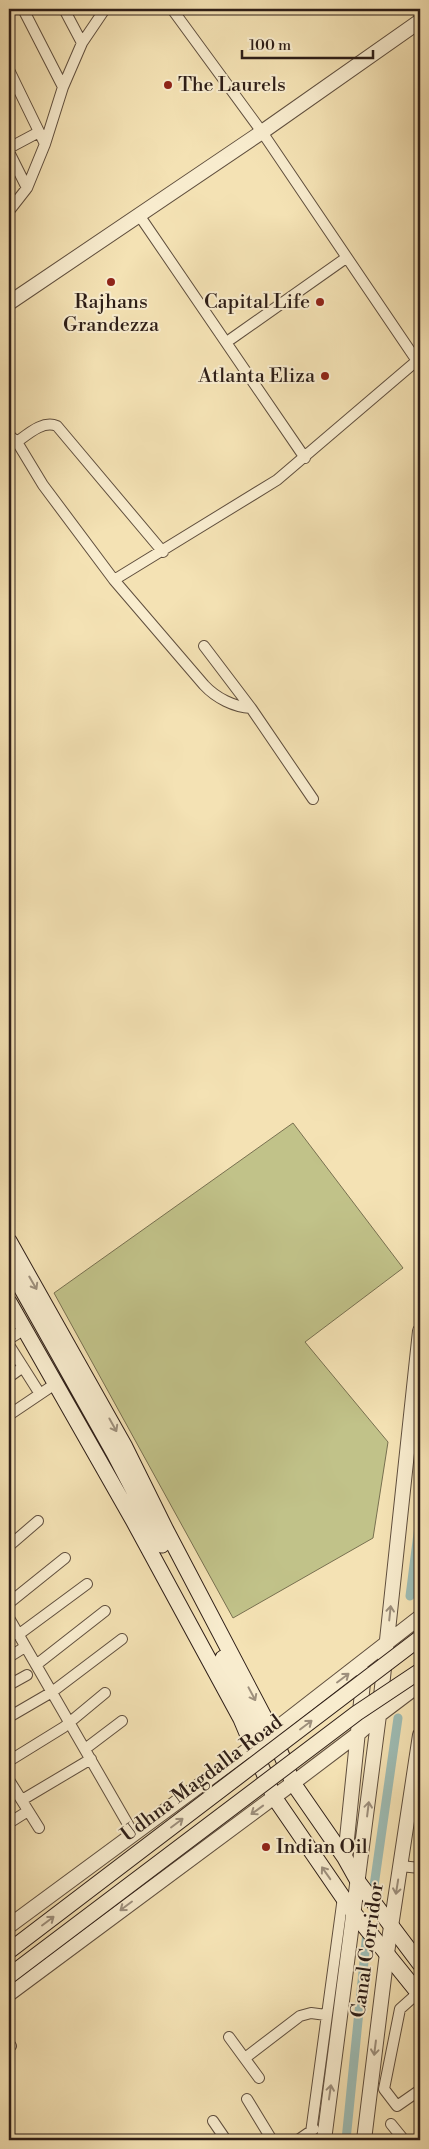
<svg xmlns="http://www.w3.org/2000/svg" width="429" height="2149" font-family="'Libre Bodoni',serif">
  <rect width="100%" height="100%" fill="#f4e2b4"/>
  <filter id="stains"><feTurbulence type="fractalNoise" baseFrequency=".004" numOctaves="4"/><feColorMatrix values="0 0 0 0 .2 0 0 0 0 .09 0 0 0 0 .02 0 0 0 .5 -.17"/></filter>
  <radialGradient id="worn" r=".72"><stop offset=".6" stop-color="#630" stop-opacity="0"/><stop offset="1" stop-color="#630" stop-opacity=".3"/></radialGradient>
  <path fill="#c1c289" stroke="#787050" d="M293,1123l110,145 -98,74 83,100 -15,96 -140,80 -179,-325z"/>
  <g fill="none" stroke-linecap="round" stroke-linejoin="round">
    <path stroke="#9ebcb4" stroke-width="9" d="M410,1596l10,-78
      M373,1893l25,-175
      M346,2140l21,-208"/>
    <g stroke="#604f3e" stroke-width="12">
      <path id="minor" d="M23,9l40,78
        M64,9l18,34
        M172,9l90,123 155,229
        M9,70l36,74
        M9,148l30,-16
        M9,152l18,36
        M9,211l18,-23 18,-44 18,-57 19,-44 23,-34
        M139,215l166,243
        M231,339l115,-81
        M9,435l8,7 26,43 71,95 90,105c12,13 30,22 47,23
        M17,442c11,-8 26,-22 40,-16l106,126
        M114,580l163,-100 143,-122
        M204,646l47,62 62,91
        M9,1339l16,-10
        M9,1345l31,49
        M9,1377l14,-10
        M9,1415l46,-31
        M9,1546l29,-25
        M9,1603l56,-45
        M9,1618l124,215
        M18,1635l69,-51
        M9,1657l16,-10
        M36,1665l69,-54
        M9,1685l18,-10
        M9,1717l43,-25 70,-53
        M85,1749l37,-28
        M9,1761l55,-34 41,-34
        M9,1780l30,48
        M22,1800l69,-41
        M9,1823l19,-12
        M400,1866l20,2
        M411,1952l9,-6
        M419,1992l-19,17 -16,80 13,17 23,-16
        M229,2037l30,41
        M9,2043l2,3
        M245,2058l55,-42 11,-3 15,2
        M247,2099l25,41
        M213,2121l13,19
        M391,2124l13,16
        M298,2140l16,-11
        M310,2140l33,-243"/>
    </g>
    <g stroke="#604f3e" stroke-width="16">
      <path id="tertiary" d="M9,303l253,-171 158,-111
        M345,1858l19,-185
        M9,1926l263,-194 148,-115
        M9,1994l284,-211 66,-50 20,-18 41,-31
        M324,2140l55,-425 41,-384
        M364,2140l23,-187 33,-218"/>
    </g>
    <g stroke="#2e1e17" stroke-width="17">
      <path id="secondary" d="M9,1241l116,206 41,83 106,202 21,51 52,75 14,25 61,81
        M9,1266l105,187 48,92
        M9,1302l124,218 108,199 33,78 79,115 67,83
        M223,1658l5,10 6,19 28,51"/>
    </g>
    <use href="#minor" stroke="#f8ecce" stroke-width="10"/>
    <use href="#tertiary" stroke="#f8ecce" stroke-width="14"/>
    <use href="#secondary" stroke="#f8ecce" stroke-width="15"/>
    <g stroke="#2e1e17" stroke-width="17" stroke-linecap="butt">
      <path id="secondary-bridge" d="M9,1951l411,-313
        M9,1976l348,-263 63,-42"/>
    </g>
    <use href="#secondary-bridge" stroke="#f8ecce" stroke-width="15"/>
  </g>
  <defs><path id="oneway-shaft" d="M-6 0H5M1.5-3L5.5 0L1.5 3" fill="none" stroke-width="1.6" stroke-linecap="round" stroke-linejoin="round" transform="scale(1.25)"/></defs>
  <g stroke="#9d8f7c">
    <use href="#oneway-shaft" transform="translate(33 1283) rotate(60)"/>
    <use href="#oneway-shaft" transform="translate(113 1425) rotate(61)"/>
    <use href="#oneway-shaft" transform="translate(390 1613) rotate(-84)"/>
    <use href="#oneway-shaft" transform="translate(343 1678) rotate(-37)"/>
    <use href="#oneway-shaft" transform="translate(252 1694) rotate(62)"/>
    <use href="#oneway-shaft" transform="translate(306 1725) rotate(-37)"/>
    <use href="#oneway-shaft" transform="translate(368 1809) rotate(-83)"/>
    <use href="#oneway-shaft" transform="translate(257 1810) rotate(144)"/>
    <use href="#oneway-shaft" transform="translate(177 1823) rotate(-37)"/>
    <use href="#oneway-shaft" transform="translate(326 1873) rotate(-125)"/>
    <use href="#oneway-shaft" transform="translate(397 1887) rotate(99)"/>
    <use href="#oneway-shaft" transform="translate(126 1906) rotate(143)"/>
    <use href="#oneway-shaft" transform="translate(48 1921) rotate(-37)"/>
    <use href="#oneway-shaft" transform="translate(375 2048) rotate(97)"/>
    <use href="#oneway-shaft" transform="translate(330 2092) rotate(-82)"/>
  </g>
  <g fill="#8f2418" stroke="#f8ecce" stroke-width="2">
    <circle cx="168" cy="85" r="5"/>
    <circle cx="111" cy="282" r="5"/>
    <circle cx="320" cy="302" r="5"/>
    <circle cx="325" cy="376" r="5"/>
    <circle cx="266" cy="1847" r="5"/>
  </g>
  <g text-anchor="middle" dominant-baseline="central" stroke-width="4" stroke-linejoin="round" paint-order="stroke">
    <g font-size="20" fill="#2e1e17" stroke="#f8ecce" text-anchor="start">
      <text x="178" y="85">The Laurels</text>
      <text x="111" y="302" text-anchor="middle">Rajhans<tspan x="111" dy="23">Grandezza</tspan></text>
      <text x="310" y="302" text-anchor="end">Capital Life</text>
      <text x="315" y="376" text-anchor="end">Atlanta Eliza</text>
      <text x="276" y="1847">Indian Oil</text>
    </g>
    <g font-size="20" fill="#2e1e17" stroke="#f8ecce">
      <text transform="translate(202 1779) rotate(-37)">Udhna Magdalla Road</text>
      <text transform="translate(368 1950) rotate(-82)">Canal Corridor</text>
    </g>
  </g>
  <rect width="429" height="2149" fill="none" stroke="#f4e2b4" stroke-width="30"/>
  <rect x="10" y="10" width="409" height="2129" fill="none" stroke="#2e1e17" stroke-width="2.5"/>
  <rect x="15" y="15" width="399" height="2119" fill="none" stroke="#2e1e17"/>
  <path d="M242 50v8h131v-8" fill="none" stroke="#2e1e17" stroke-width="2.5"/>
  <text x="249" y="50" font-size="15" fill="#2e1e17" stroke="#f8ecce" stroke-width="4" paint-order="stroke">100 m</text>
  <rect width="100%" height="100%" filter="url(#stains)"/>
  <rect width="100%" height="100%" fill="url(#worn)"/>
</svg>
